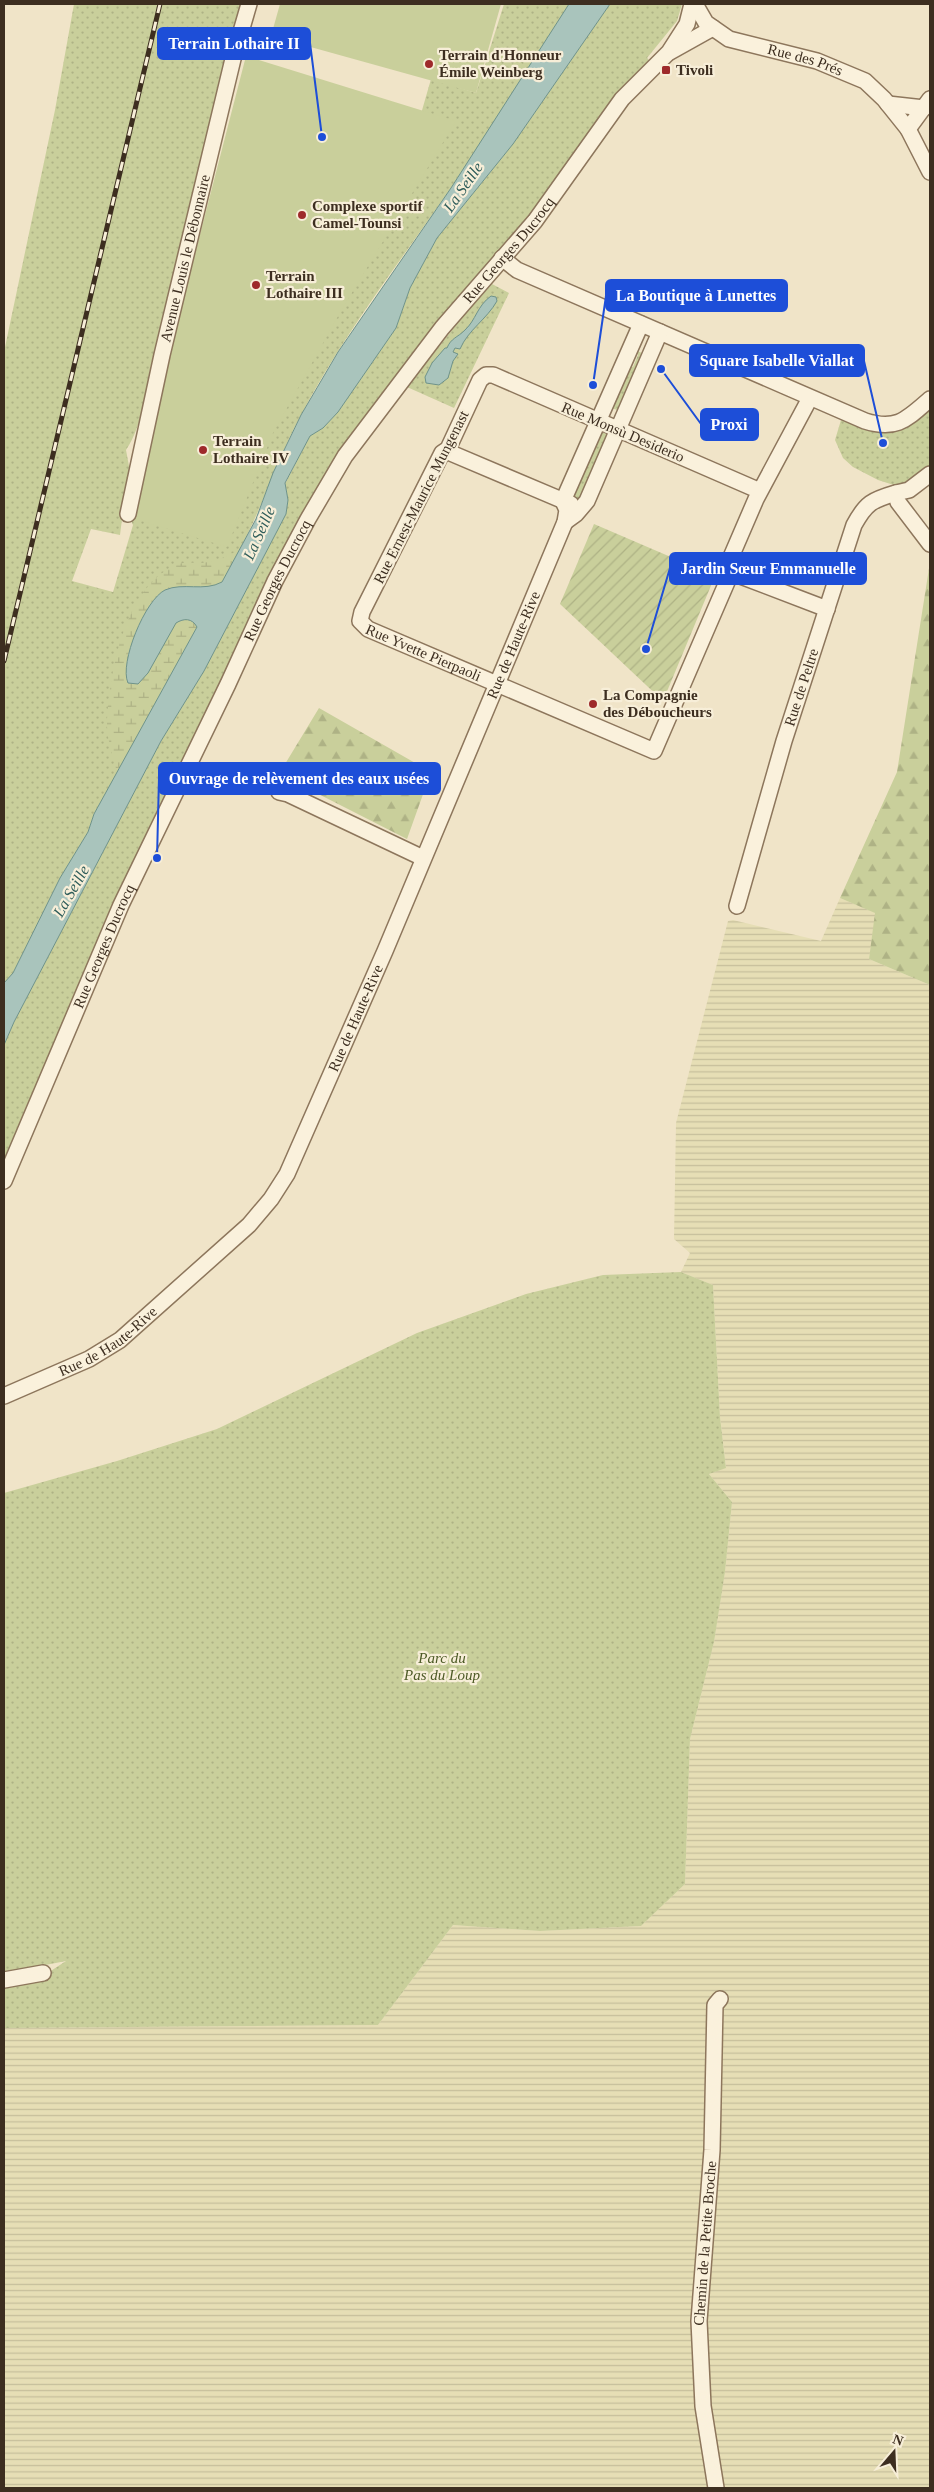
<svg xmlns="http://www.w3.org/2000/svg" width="934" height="2492" font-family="'Times New Roman',serif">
  <defs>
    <pattern id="farmland-rules" width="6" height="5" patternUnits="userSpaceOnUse" patternTransform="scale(1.25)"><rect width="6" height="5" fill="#e6deb5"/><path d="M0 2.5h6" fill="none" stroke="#c6bf9b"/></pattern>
    <pattern id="grass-dots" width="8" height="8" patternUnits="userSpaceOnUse" patternTransform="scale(1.25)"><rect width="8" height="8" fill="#c9cf9b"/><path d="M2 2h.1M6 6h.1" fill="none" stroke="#aeb285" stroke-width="1.8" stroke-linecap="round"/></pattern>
    <pattern id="forest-firs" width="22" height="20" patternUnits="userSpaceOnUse" patternTransform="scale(1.25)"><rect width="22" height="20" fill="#c9cf9b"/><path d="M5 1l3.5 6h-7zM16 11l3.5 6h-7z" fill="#aeb285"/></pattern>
    <pattern id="wetland-marsh" width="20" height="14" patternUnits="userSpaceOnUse" patternTransform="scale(1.25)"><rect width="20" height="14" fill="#c9cf9b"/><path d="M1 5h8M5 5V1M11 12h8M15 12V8" fill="none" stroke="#aeb285"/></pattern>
    <pattern id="garden-furrows" width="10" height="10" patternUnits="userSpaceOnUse" patternTransform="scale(1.25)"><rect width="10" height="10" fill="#c9cf9b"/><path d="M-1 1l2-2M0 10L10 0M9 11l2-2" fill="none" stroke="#aeb285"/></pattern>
  </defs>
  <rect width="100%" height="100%" fill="#f0e4c8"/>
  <path fill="url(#farmland-rules)" d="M840,898l36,15 -7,46 61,26v1503h-926v-460l374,-3 75,-100 87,6 101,-5 44,-42 5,-145 24,-97 11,-70 7,-70 -23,-28 17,-7 -6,-50 -7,-132 -32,-13 9,-19 -16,-14 2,-116 52,-202 5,-1 88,21z"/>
  <path fill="url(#grass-dots)" d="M74,4h166c-25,118 -54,236 -87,352 -8,31 -9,68 -27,94l3,16v47l-6,-2 -3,24 -29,-6 -19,52 41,11 20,-67 -5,-11 149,-139 119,-174 35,-122 45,14 28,-89h65c-39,62 -77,124 -118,184 -52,75 -108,147 -150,227 -24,44 -38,91 -61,134l-146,266 -6,17 -28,46 -47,95 -9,10v-631l51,-242z
    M610,4h72l-5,17 -30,37 3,3 -130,167 -82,94 -111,148 -34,62 -182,381 -107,251v-119l10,-23 147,-281 43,-70 82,-157 2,-14 -3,-16 25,-48 13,-8 15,-16 58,-84 14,-40 27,-50 76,-94z
    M492,284l17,9 -55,115 -47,-21 57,-72z
    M637,351l5,2 -25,57 -5,-2 18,-42 3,1 5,-12z
    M930,405v63l-30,19 -22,-7 -25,-13 -10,-9 -8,-18 6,-20c50,15 49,22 89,-15z
    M599,431l10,4 -28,67 -11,-3z
    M681,1272l32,13 7,132 6,51 -17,6 23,28 -7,70 -11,70 -24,97 -5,145 -44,42 -101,5 -87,-6 -75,100 -374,3v-41l33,-7 29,-19 -62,12v-480l113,-32 100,-32 200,-96 109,-39 77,-19z"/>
  <path fill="url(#forest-firs)" d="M930,562v423l-61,-26 6,-46 -35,-15 57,-126z
    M319,708l112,64 -24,67 -128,-65z"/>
  <path fill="url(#wetland-marsh)" d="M240,549l-18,33c-14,8 -27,4 -42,6 -32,3 -46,50 -55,75l13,21 10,-11 28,-50c8,-5 16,-5 21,4l-80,146c-3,-15 -10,-33 -10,-48 2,-51 17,-136 67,-159 12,-6 23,-1 34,-4 12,-2 22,-7 32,-13z"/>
  <path fill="url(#garden-furrows)" d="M594,524l121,52 -52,125 -103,-97z"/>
  <path fill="#c9cf9b" d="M280,4h221l-25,89 -205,-57z
    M246,56l210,65 -114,188 -69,124 -46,114 -95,-29 37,-163z"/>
  <path fill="#a9c4bc" stroke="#6f938a" d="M569,4h41l-97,140 -76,94 -27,50 -14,40 -58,84 -15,16 -13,8 -25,47 3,17 -2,14 -82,157 -43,70 -147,281 -10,23v-62l9,-10 47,-95 28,-46 6,-18 103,-187c-5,-9 -13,-9 -21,-4l-28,50 -10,11 -10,-1c-9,-20 17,-83 37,-93 18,-8 39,2 57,-8l34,-63 17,-46 28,-58 37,-63 113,-164z
    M491,296l5,1 1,4c-10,18 -29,29 -37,48l-5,-1 -2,4 5,2 -5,7 -5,17 -9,7 -13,-2 -1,-6 7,-14 13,-15h2c4,-10 10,-10 18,-18 11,-10 12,-24 26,-34z"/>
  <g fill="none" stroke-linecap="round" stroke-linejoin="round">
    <g stroke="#8d765c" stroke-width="18">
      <g id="minor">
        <path id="s1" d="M695,4l11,19 23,16 88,22 48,20 19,18 24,30 22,43"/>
        <path d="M670,52l43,-24"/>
        <path d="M888,104l36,4"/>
        <path d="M908,129l22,-30"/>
        <path d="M502,258l15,12 348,151c32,10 42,-2 65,-22"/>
        <path d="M446,451l125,53"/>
        <path d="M930,474l-21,16 -13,3 2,9 32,42"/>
        <path id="s2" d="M760,491l-267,-116h-7l-6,5 -32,69 -6,4 -80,159 -2,9 8,8 286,122 73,-169 4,-25 25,-58 54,-101"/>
        <path id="s3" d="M128,514l34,-159 71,-296 16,-55"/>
        <path d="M565,522l11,-8 11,-13 73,-169"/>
        <path d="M730,572l97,37"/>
        <path d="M279,792l9,2 135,64"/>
        <path id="s4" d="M737,906l47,-165 70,-216c12,-22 18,-25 42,-32"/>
        <path id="s5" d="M4,1181l117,-276 107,-221 47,-103 33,-62 37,-63 97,-128 93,-107 87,-122 47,-47 18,-28 5,-20"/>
        <path id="s6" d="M4,1396l85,-37 31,-19 129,-115 22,-26 16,-25 98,-223 180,-429 2,-12 -4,-9 78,-177"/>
        <path d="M4,1980l39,-7"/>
        <path id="s7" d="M716,2488l-13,-82 -4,-85 13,-171 3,-145 5,-6"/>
      </g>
    </g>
    <use href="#minor" stroke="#faf1dc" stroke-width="15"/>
    <g stroke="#3d2e20" stroke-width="5">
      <path id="rail" d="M4,661l156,-657"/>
    </g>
    <use href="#rail" stroke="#f7eed8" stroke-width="3" stroke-dasharray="9" stroke-linecap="butt"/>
  </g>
  <g fill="#9e2a2b" stroke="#f7eed8" stroke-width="2">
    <circle cx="429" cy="64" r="5"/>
    <rect x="661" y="65" width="10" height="10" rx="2.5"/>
    <circle cx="302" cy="215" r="5"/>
    <circle cx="256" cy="285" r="5"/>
    <circle cx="203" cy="450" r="5"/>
    <circle cx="593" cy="704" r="5"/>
  </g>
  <g text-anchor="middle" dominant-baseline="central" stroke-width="4.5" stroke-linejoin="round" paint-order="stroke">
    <g font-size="15" font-weight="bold" fill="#3d2e20" stroke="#f7eed8" text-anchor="start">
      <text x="439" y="55">Terrain d'Honneur<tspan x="439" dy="17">Émile Weinberg</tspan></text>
      <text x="676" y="70">Tivoli</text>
      <text x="312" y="206">Complexe sportif<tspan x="312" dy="17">Camel-Tounsi</tspan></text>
      <text x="266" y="276">Terrain<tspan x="266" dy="17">Lothaire III</tspan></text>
      <text x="213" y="441">Terrain<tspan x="213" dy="17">Lothaire IV</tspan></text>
      <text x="603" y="695">La Compagnie<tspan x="603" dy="17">des Déboucheurs</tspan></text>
    </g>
    <g font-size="15" fill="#3d2e20" stroke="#f7eed8">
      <text stroke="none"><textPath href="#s1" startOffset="129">Rue des Prés</textPath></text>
      <text stroke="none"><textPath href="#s5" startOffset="1065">Rue Georges Ducrocq</textPath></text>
      <text stroke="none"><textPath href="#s3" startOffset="262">Avenue Louis le Débonnaire</textPath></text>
      <text transform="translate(623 432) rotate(23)">Rue Monsù Desiderio</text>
      <text transform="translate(421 497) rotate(-63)">Rue Ernest-Maurice Mungenast</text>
      <text stroke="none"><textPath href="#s5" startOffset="660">Rue Georges Ducrocq</textPath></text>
      <text stroke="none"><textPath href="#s6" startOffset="941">Rue de Haute-Rive</textPath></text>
      <text stroke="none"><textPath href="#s2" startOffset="648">Rue Yvette Pierpaoli</textPath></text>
      <text stroke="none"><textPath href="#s4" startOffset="228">Rue de Peltre</textPath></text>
      <text stroke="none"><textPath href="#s5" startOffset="255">Rue Georges Ducrocq</textPath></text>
      <text stroke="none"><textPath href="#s6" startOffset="536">Rue de Haute-Rive</textPath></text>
      <text stroke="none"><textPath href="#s6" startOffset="118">Rue de Haute-Rive</textPath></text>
      <text stroke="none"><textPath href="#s7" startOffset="246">Chemin de la Petite Broche</textPath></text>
    </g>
    <g font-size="15" font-style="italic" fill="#4d5a26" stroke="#f7eed8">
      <text x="442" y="1658">Parc du<tspan x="442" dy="17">Pas du Loup</tspan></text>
    </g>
    <g font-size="16" font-style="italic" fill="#2f5d5a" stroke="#f7eed8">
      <text transform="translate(463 187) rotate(-55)">La Seille</text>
      <text transform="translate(259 533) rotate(-66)">La Seille</text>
      <text transform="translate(71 891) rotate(-60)">La Seille</text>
    </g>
  </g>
  <path fill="none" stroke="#1d4ed8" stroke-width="2" d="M322 137L310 43M593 385L606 296M883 443L864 361M661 369L701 424M646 649L670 568M157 858L159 778"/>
  <g fill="#1d4ed8" stroke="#f7eed8" stroke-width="2">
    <circle cx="322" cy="137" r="5"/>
    <circle cx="593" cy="385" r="5"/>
    <circle cx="883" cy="443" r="5"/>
    <circle cx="661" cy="369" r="5"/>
    <circle cx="646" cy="649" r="5"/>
    <circle cx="157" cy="858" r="5"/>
  </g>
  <g fill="#1d4ed8" stroke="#1d4ed8" stroke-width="2">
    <rect x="158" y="28" width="152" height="31" rx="5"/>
    <rect x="606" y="280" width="181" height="31" rx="5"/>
    <rect x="690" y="345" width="174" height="31" rx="5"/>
    <rect x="701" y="409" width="57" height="31" rx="5"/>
    <rect x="670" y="553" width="196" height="31" rx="5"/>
    <rect x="159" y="763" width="281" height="31" rx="5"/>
  </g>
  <g font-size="16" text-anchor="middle" font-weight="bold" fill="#fff">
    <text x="234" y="49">Terrain Lothaire II</text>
    <text x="696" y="301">La Boutique à Lunettes</text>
    <text x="777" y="366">Square Isabelle Viallat</text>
    <text x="729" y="430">Proxi</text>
    <text x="768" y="574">Jardin Sœur Emmanuelle</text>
    <text x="299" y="784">Ouvrage de relèvement des eaux usées</text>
  </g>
  <rect width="934" height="2492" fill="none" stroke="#3d2e20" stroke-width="10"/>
  <g transform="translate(894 2452) rotate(19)" stroke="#f7eed8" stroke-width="4" paint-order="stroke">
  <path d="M0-4L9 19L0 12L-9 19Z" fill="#3d2e20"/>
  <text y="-8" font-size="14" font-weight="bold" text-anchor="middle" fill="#3d2e20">N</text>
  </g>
</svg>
